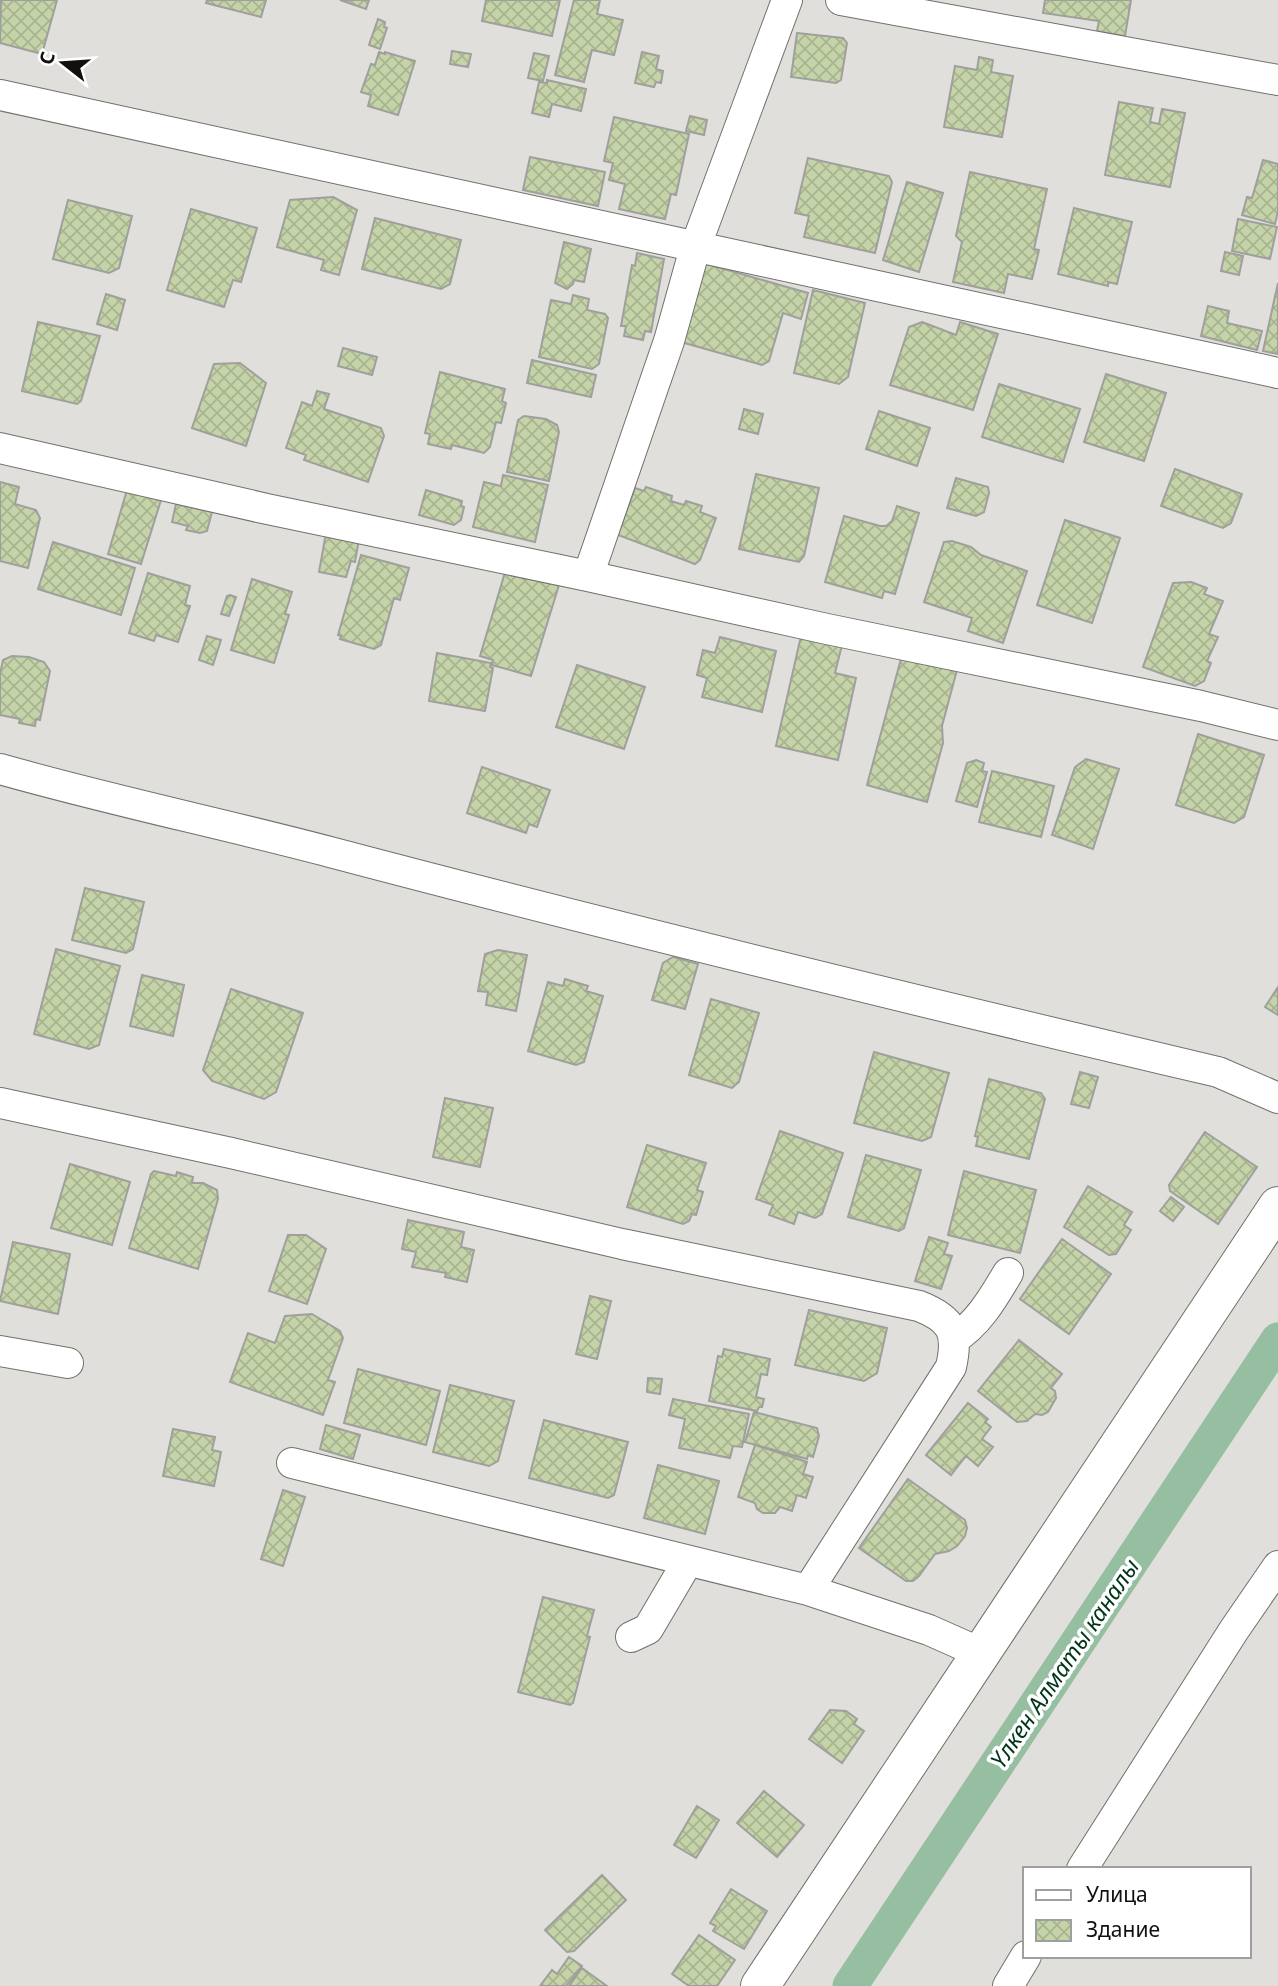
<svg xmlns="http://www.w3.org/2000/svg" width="1278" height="1986" font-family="'Noto Sans',sans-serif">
  <defs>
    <pattern id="building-cross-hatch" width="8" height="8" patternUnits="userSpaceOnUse" patternTransform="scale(1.75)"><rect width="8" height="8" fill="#c5d3a8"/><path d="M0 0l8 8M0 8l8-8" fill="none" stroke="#a8b48f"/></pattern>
  </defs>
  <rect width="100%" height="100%" fill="#e1dfdb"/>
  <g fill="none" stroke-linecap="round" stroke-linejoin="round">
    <path stroke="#96bfa2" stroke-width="35" d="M850,1986l428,-646"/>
  </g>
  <path fill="url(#building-cross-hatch)" stroke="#9fa09c" stroke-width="2" d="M1,0h56l-15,54 -42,-11z
    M207,0h59l-5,17 -55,-14z
    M340,0h29l-3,9z
    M486,0h74l-8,36 -70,-15z
    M574,0h26l-3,14 26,6 -9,35 -22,-5 -8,32 -29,-7z
    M1045,0h86l-6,36 -28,-5 2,-10 -56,-8z
    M378,19l7,3 -1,5 3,1 -7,21 -11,-4z
    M797,33l46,5 4,5 -6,37 -5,3 -45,-6z
    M452,51l19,3 -3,13 -18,-3z
    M379,52l6,2v-2l30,9 -17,54 -30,-9 3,-11 -10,-3 10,-28 4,1z
    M642,52l17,4 -3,13 7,2 -2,12 -5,-1 -2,5 -19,-4z
    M534,53l15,3 -6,25 -15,-3z
    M979,57l14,3 -2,12 22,4 -11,61 -58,-10 11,-61 22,4z
    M547,80l39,9 -5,22 -29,-7 -3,13 -17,-4 7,-31 8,1z
    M1119,102l34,6 -3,14 9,2 3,-15 23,4 -15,74 -65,-12z
    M690,116l17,4 -3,15 -18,-4z
    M614,117l75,17 -13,61 -5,-1 -6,25 -46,-10 6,-25 -16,-4 4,-17 -9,-2z
    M530,157l75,15 -7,34 -75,-16z
    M808,158l81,18 3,6 -17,71 -71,-16 5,-21 -14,-3z
    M1263,160l15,4v47l-3,13 -33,-9 5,-18 5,1z
    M970,172l77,17 -13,60 5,1 -7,29 -24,-5 -4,19 -51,-11 9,-40 -6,-6z
    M907,182l36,11 -24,79 -36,-12z
    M333,197l24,13 -18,65 -18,-5 3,-10 -47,-13 13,-47z
    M68,200l64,16 -13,52 -10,5 -56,-14z
    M1074,208l58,14 -15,62 -9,-2v4l-50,-12z
    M191,209l66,19 -16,54 -8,-2 -9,27 -57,-17z
    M375,218l86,22 -11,44 -9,5 -79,-20z
    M1238,219l39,8 -7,32 -38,-8z
    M564,242l27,7 -7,33 -10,-2 -1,4 -6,5 -12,-6z
    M1225,252l18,4 -4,19 -18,-4z
    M637,253l27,6 -13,73 -6,-1 -2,9 -19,-4 2,-10h-5l11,-61 3,1z
    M703,263l105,30 -7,26 -18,-6 -14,48 -7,4 -81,-23z
    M1278,283v71l-15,-3z
    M813,290l52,13 -17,74 -9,7 -45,-11z
    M106,294l19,6 -8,30 -20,-6z
    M573,295l16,4 -2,11 18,4 3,4 -9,46 -7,5 -53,-12 12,-57 20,4z
    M1208,306l21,5 -2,12 35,8 -5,19 -56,-14z
    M38,322l62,14 -19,65 -4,3 -55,-13z
    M922,322l34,13 4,-13 38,12 -25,76 -83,-25 19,-58z
    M343,348l34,9 -5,18 -34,-9z
    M532,360l64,15 -5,22 -64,-14z
    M240,363l26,20 -20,63 -54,-18 22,-64z
    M440,372l65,17 -3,12 4,2 -5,20 -5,-1 -6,25 -6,6 -32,-8 -1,4 -23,-5 2,-10 -5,-1z
    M1106,374l60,19 -22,68 -60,-19z
    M999,384l81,25 -17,53 -81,-25z
    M317,391l12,3 -5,15 57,19 3,8 -16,46 -64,-22 2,-5 -20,-7 16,-46 10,4z
    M744,409l19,5 -5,20 -19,-5z
    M879,411l51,17 -13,38 -51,-17z
    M524,416l22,3 11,6 2,7 -10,49 -42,-9 11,-52z
    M1175,469l67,25 -11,29 -8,5 -62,-22z
    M756,474l63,14 -15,68 -5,6 -60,-13z
    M503,475l45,10 -13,57 -62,-15 11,-45 17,4z
    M956,478l32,9 1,6 -5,19 -8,4 -29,-8z
    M0,482l19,5 -4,17 21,6 4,8 -12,50 -28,-7z
    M646,487l26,9 -1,5 13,4 2,-4 16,5 -2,6 16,6 -16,42 -5,4 -77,-29 17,-47 9,3z
    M127,490l34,10 -20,64 -33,-10z
    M426,490l36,11 -1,5 3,1 -3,13 -7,5 -35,-10z
    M176,504l36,8 -5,19 -7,2 -14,-3 2,-4 -16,-4z
    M897,506l22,7 -24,81 -11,-3 -2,7 -57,-16 19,-66 36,10h6l6,-5z
    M1065,520l55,18 -28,85 -55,-18z
    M326,533l33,6 -4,23 -4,-1 -5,16 -27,-5z
    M952,541l19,6 10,8 46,16 -24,72 -35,-12 4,-13 -48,-16 20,-60z
    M53,542l82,26 -14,47 -83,-26z
    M361,555l48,13 -9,32 -6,-2 -13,47 -7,4 -34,-10 1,-3 -3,-1z
    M506,569l53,16 -28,91 -39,-11 1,-5 -13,-4z
    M148,573l42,13 -5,19 5,1 -12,36 -22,-7 -2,6 -25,-8z
    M252,579l40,13 -7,22 4,1 -15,48 -43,-13z
    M1191,582l16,6 -3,6 19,7 -14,33 9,3 -11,24 4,2 -7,18 -9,5 -52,-19 30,-84z
    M230,595l6,2 -7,19 -8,-2 6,-18z
    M207,636l14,4 -8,25 -14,-5z
    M801,636l41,9 -7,28 21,5 -18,82 -62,-14z
    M720,637l56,14 -14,61 -60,-15 5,-19 -10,-3 6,-25 12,3z
    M437,653l54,10 -1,4 3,1 -8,43 -56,-10z
    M902,655l55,15 -15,56 1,17 -16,59 -60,-17z
    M12,656l17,1 15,5 6,9 -10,49 -4,-1 -1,7 -16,-3 1,-4 -20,-4v-41l3,-14z
    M577,665l68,22 -21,62 -68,-22z
    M1198,734l66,21 -20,62 -10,6 -58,-18z
    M1086,759l33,10 -26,80 -41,-14 23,-68z
    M976,760l8,3 -2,8 5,1 -10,35 -21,-6 11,-38z
    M482,767l68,23 -13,37 -8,-3 -3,9 -59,-20z
    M992,771l62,15 -13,51 -62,-15z
    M85,888l59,14 -11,47 -7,4 -54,-13z
    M56,949l64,17 -21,79 -10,4 -55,-15z
    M498,950l29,5 -11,56 -30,-6 2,-13 -10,-1 7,-37z
    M673,957l25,7 -13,45 -33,-9 11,-37z
    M142,975l42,10 -11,51 -43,-10z
    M565,979l23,7 -2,5 17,5 -19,66 -8,3 -48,-14 20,-69 15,4z
    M1278,987v28l-13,-8z
    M231,989l72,24 -27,79 -12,7 -52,-18 -9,-11z
    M711,999l48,14 -20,69 -7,6 -43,-13z
    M874,1052l75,21 -18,64 -9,4 -68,-18z
    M1080,1072l18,5 -9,31 -18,-4z
    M989,1079l52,14 4,6 -16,60 -53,-13 2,-9 -3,-1z
    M445,1098l48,10 -13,59 -47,-10z
    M780,1131l63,22 -21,61 -7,4 -17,-6 -4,12 -25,-9 4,-10 -17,-6z
    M1205,1132l52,35 -39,57 -48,-33 -1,-6z
    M647,1145l59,18 -9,27 6,2 -7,23 -4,-1 -3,7 -6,3 -56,-17z
    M866,1155l55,15 -17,58 -5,3 -51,-14z
    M70,1164l60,18 -18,63 -61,-17z
    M154,1171l22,5 1,-4 16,5 -1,6h11l14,7 1,9 -20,70 -69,-21 22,-74z
    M964,1171l72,19 -16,63 -72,-18z
    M1088,1186l44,26 -8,13 7,5 -15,24 -7,1 -45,-28z
    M1171,1197l13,10 -11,14 -13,-10z
    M408,1220l56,12 -3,15 13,3 -7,32 -22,-5 1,-4 -34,-6 4,-15 -14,-3z
    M288,1235h18l20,14 -19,55 -38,-13z
    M929,1237l19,6 -4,11 8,2 -11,33 -26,-8z
    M1062,1239l49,35 -42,60 -49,-35z
    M13,1242l57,12 -12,60 -58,-13z
    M590,1296l21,5 -14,58 -21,-5z
    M809,1310l78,18 -10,45 -13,8 -69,-16z
    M312,1314l28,17 3,7 -15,42 7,2 -12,33 -93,-33 18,-49 27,10 10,-27z
    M1019,1340l43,34 -11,14 4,3 1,7 -8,14 -6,3 -7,-1 -8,7 -10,1 -39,-31z
    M724,1349l46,10 -3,16 -6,-1 -5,23 8,2 -2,8h-3l-2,4 -48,-10 9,-45 4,1z
    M358,1369l82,22 -14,54 -82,-22z
    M648,1378l14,1 -2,15 -13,-2z
    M450,1385l64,16 -16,60 -9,5 -56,-14z
    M673,1399l76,15 -7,33 -9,-1 -3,12 -51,-10 6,-29 -16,-4z
    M968,1403l20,16 -3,3 6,5 -9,12 11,8 -15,19 -12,-10 -15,19 -25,-20z
    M754,1412l63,16 2,8 -6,21 -5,-2 -1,4 -62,-17z
    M544,1420l84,22 -14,53 -6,3 -79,-20z
    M326,1425l34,10 -7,24 -33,-10z
    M173,1429l42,8 -3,13 9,2 -7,34 -51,-10z
    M755,1445l52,17 -4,12 10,3 -7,21 -9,-3 -5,16 -12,-4 -5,6h-12l-6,-4 -2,-6 -17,-6z
    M658,1465l61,16 -14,53 -61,-16z
    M908,1479l57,41 2,8 -2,8 -8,10 -8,5 -14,3 -16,22 -6,5h-7l-47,-33z
    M283,1490l22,7 -22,69 -22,-7z
    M543,1597l51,13 -7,26 3,1 -17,66 -3,2 -52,-13z
    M830,1710l16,1 11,8 -3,5 10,7 -22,32 -33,-24z
    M764,1791l40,34 -27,32 -40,-34z
    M697,1806l22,14 -23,38 -22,-13z
    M602,1875l24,25 -52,51 -7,1 -22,-22z
    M731,1889l36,22 -23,38 -31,-18 3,-5 -6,-3z
    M699,1935l36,25 -18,26h-28l-17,-12z
    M569,1957l13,9 -16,20h-26l12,-16 5,4z
    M582,1968l25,18h-38z"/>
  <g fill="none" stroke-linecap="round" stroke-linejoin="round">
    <g stroke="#72706d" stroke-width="32">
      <path id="street" d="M841,0l437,80
        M0,95c426,95 852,184 1278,278
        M0,448l267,61 321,67 239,53 374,77 77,19
        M588,576l81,-235 26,-93 92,-248
        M0,769c109,31 220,54 330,83 295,78 591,150 888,220l60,26
        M0,1103l231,50 391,91 297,62c33,13 40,26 32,61l-143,223
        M954,1339c25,-16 39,-41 54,-66
        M0,1351l68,12
        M292,1463l516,127 121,40 54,24
        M631,1637l17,-8 40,-68
        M1082,1869l152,-239 44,-64
        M1008,1986l18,-30"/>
    </g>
    <g stroke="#72706d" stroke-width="40">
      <path id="secondary" d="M760,1986l518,-780"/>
    </g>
    <use href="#street" stroke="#fff" stroke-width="30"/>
    <use href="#secondary" stroke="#fff" stroke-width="38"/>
  </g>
  <g text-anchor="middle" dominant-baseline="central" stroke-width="7" stroke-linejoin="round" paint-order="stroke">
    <g font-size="23" font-style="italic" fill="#00351a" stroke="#fff">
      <text transform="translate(1064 1663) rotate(-56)">Үлкен Алматы каналы</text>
    </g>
  </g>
  <rect x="1023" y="1867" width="228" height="91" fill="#ffffff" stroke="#a09f9f" stroke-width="2"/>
  <rect x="1036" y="1890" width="35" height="10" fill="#ffffff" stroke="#a09f9f" stroke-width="2"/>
  <text x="1086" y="1902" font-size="21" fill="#11100f">Улица</text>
  <rect x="1036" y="1920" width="35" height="21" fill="url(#building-cross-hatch)" stroke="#a09f9f" stroke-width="2"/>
  <text x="1086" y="1937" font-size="21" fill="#11100f">Здание</text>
  <g transform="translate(63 63) rotate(287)" stroke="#ffffff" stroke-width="5" paint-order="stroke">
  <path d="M0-5L12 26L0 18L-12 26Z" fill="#11100f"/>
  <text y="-10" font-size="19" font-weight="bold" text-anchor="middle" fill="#11100f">С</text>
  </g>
</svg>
